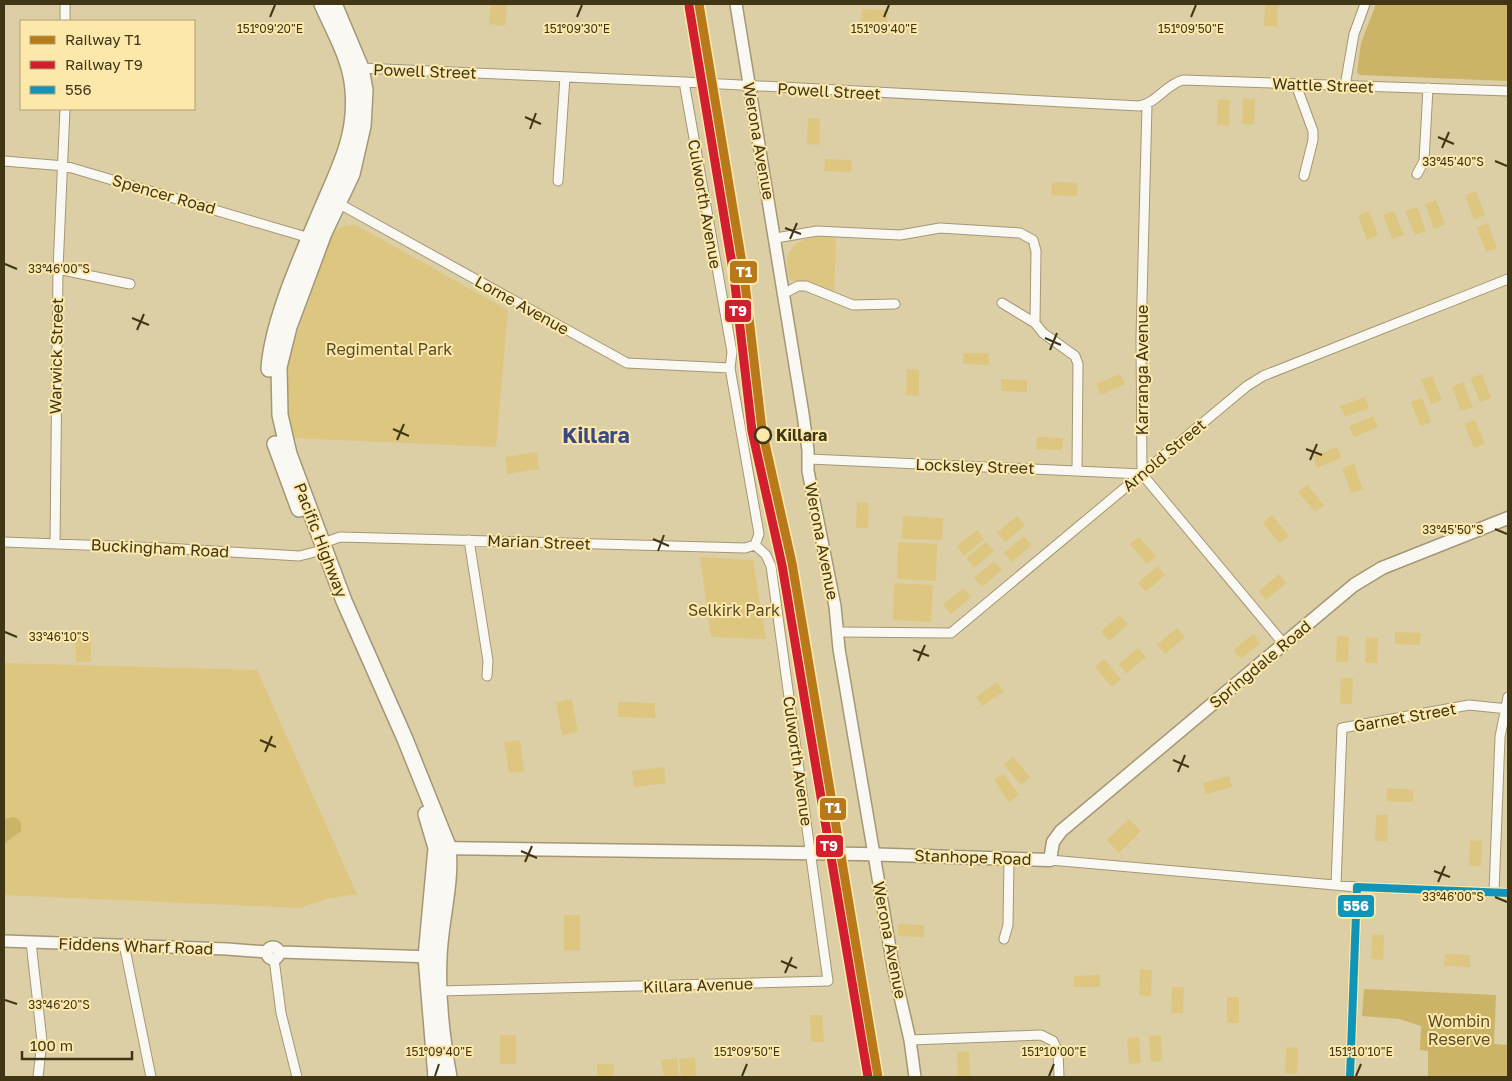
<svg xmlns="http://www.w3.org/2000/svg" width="1512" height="1081" font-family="'Golos Text',sans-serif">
  <rect width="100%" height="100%" fill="#ddcfa5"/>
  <path fill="#ddc680" d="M491,4h16l-2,22 -16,-2z
    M1265,4h13l-1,23 -13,-1z
    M862,9l26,1 -1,12 -26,-1z
    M1243,98l12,1 -1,26 -12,-1z
    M1218,99l12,1 -1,26 -12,-1z
    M808,118l12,1 -1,26 -12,-1z
    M825,159l27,1 -1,12 -27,-1z
    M1052,182l26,1 -1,13 -26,-1z
    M1476,191l9,24 -11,5 -9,-25z
    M1436,200l9,24 -11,5 -9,-25z
    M1417,207l9,24 -11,4 -10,-24z
    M1369,211l9,24 -11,5 -9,-24z
    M1394,211l10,24 -12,4 -9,-24z
    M1488,223l9,25 -11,4 -9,-24z
    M356,225l152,85 -12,137 -203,-9 -7,-21 2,-57 45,-127 10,-7z
    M821,236l15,2 -2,56 -44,-14c-9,-30 3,-40 31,-44z
    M963,353h26v12l-26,-1z
    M907,369l12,1v26l-13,-1z
    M1120,374l5,10 -24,11 -5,-11z
    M1482,374l9,24 -11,4 -10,-24z
    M1432,376l10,24 -11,4 -10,-24z
    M1001,379l26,1v12l-26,-1z
    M1463,382l10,25 -12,4 -9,-24z
    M1365,397l4,11 -24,9 -5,-11z
    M1422,398l9,24 -11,4 -9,-24z
    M1373,416l5,11 -24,10 -5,-11z
    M1475,420l10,24 -11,4 -10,-24z
    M1037,437l26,1 -1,12 -26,-1z
    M1337,447l4,11 -24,10 -4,-12z
    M537,452l2,17 -32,5 -2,-17z
    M1354,464l9,25 -12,4 -9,-25z
    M1307,485l17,20 -9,7 -17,-20z
    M857,502l12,1 -1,25h-12z
    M1272,515l17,21 -10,7 -16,-20z
    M903,516l40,2 -1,22 -40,-1z
    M1017,516l8,9 -20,17 -8,-9z
    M977,530l7,9 -20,17 -7,-10z
    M1024,536l7,10 -20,16 -7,-9z
    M1139,537l17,19 -9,8 -17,-20z
    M898,542l39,2 -1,37 -39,-2z
    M986,542l8,9 -20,17 -8,-10z
    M700,557l53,3 13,79 -55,-2z
    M994,561l8,9 -20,17 -8,-9z
    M1158,566l7,9 -19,17 -8,-9z
    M1279,574l7,9 -20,17 -7,-9z
    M894,583l39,2 -2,37 -38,-2z
    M963,588l8,9 -20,17 -8,-10z
    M1120,615l8,9 -19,17 -8,-10z
    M1177,628l8,9 -20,17 -8,-9z
    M76,632h15v30h-15z
    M1395,632l26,1 -1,12 -25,-1z
    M1253,634l8,9 -20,16 -8,-9z
    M1337,636l12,1 -1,25h-12z
    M1366,637l12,1 -1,25h-12z
    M1138,648l8,9 -20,17 -7,-10z
    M1104,659l17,20 -9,8 -17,-20z
    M4,663l253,7 100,224 -31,5 -26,9 -296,-13z
    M1341,678h12l-1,26h-12z
    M997,682l7,9 -21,15 -7,-9z
    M572,699l6,33 -16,3 -6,-33z
    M618,702l37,1v15l-37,-1z
    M520,740l4,31 -15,2 -5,-31z
    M1013,757l17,20 -9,8 -17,-20z
    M664,767l2,16 -32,4 -2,-16z
    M1004,774l15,21 -10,7 -15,-22z
    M1229,776l3,11 -26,7 -3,-11z
    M1387,788l26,2v12l-27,-1z
    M1376,815h12l-1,26h-12z
    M1129,819l12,12 -22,22 -12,-13z
    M1470,840l12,1 -1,25h-12z
    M564,915h16v36l-16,-1z
    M898,924l26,1v12l-26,-1z
    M1372,934l12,1 -1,25 -12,-1z
    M1445,954l25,1v12l-26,-1z
    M1140,969l12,1 -1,26 -12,-1z
    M1100,975v12h-26v-11z
    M1172,987h12l-1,26h-12z
    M1227,997h12v26h-12z
    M810,1015h12l2,27h-13z
    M500,1035h16v29h-16z
    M1161,1035l1,26 -11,1 -2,-26z
    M1139,1037l2,26 -12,1 -2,-26z
    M1286,1047l12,1 -1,26 -12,-1z
    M969,1051l1,26h-12l-1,-25z
    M695,1057l1,20h-15l-2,-18z
    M677,1058l2,19h-15l-3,-17z
    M597,1064h17v13h-17z"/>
  <path fill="#cbb467" d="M1376,4h132v77l-148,-6 -3,-3 4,-29z
    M14,817c7,3 8,6 7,14l-17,13v-25z
    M1364,989l132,6 -2,49 14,1v32h-80v-26l-8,-1 1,-24 -22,-7 -37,-3z"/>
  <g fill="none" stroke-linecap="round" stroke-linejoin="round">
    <g stroke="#a39776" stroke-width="11">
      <path id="minor" d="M65,4v17
        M361,68l323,14 455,24c18,-3 26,-21 44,-26l325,11
        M684,82l48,270 -2,16 29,166 -4,11
        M1296,85l17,46v9l-9,36
        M1345,86l9,-52 11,-30
        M1147,105l-6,233 1,136 141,169
        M4,161l61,5 248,73
        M1417,174l7,-13 4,-73
        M558,181l7,-104
        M336,202l291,161 103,5
        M776,238l41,-7 83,4 40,-7 80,5 13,7 3,11 -1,72 8,10 32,23 3,8 -1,106
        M58,269l72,15
        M783,294l15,-8h8l47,19 42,-1
        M1002,303l33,20
        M809,459l333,15
        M469,540l19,121 -1,15
        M4,542l160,6 135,8 16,-4
        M323,543l17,-6 405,11 10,-3
        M55,544l3,-275 7,-160
        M839,632l112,1 296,-247 16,-10 245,-97
        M1050,860l307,27 151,6
        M1336,885l6,-157 127,-23 39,4
        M1494,892l6,-155 8,-40
        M1004,939l4,-14 1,-67
        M31,942l11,99 -4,36
        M124,944l27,133
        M274,959l7,54 16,64
        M439,991l389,-10 -57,-415 -5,-11 -11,-10
        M910,1040l131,-5 12,6 5,11 1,25
        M1350,1077l7,-190"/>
    </g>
    <g stroke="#a39776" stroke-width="14">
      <path id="tertiary" d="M736,4l67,410 5,36v21l27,135 4,43 54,317 17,74 5,37
        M4,941l223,8 40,3
        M267 953a6 6 0 1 1 12 0a6 6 0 1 1-12 0Z
        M280,952l153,5"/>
    </g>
    <g stroke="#a39776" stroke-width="15">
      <path id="secondary" d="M438,848l423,6 189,6 3,-18 8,-11 293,-246 28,-17 126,-50"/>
    </g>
    <g stroke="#a39776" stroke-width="18">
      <path id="trunk" d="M334,4l27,64 4,22 -2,36 -11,48 -28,59 -35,94 -10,40 1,48 9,39 55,147 61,138 43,107c4,38 -8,75 -9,112 -2,39 3,81 10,119
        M269,369c3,-49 35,-118 54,-163 17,-40 34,-71 30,-116 -2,-31 -19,-58 -31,-86
        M275,444l24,65
        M426,814l10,34 -10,109 10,120"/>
    </g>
    <use href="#minor" stroke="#faf8f2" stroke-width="9"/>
    <use href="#tertiary" stroke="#faf8f2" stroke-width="11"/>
    <use href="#secondary" stroke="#faf8f2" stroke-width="12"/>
    <use href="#trunk" stroke="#faf8f2" stroke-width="15"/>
    <g stroke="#fde8ac" stroke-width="11">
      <path id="bus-1" d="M1350,1077l7,-190 151,6"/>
    </g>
    <use href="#bus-1" stroke="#1095b9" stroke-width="8"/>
    <g stroke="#fde8ac" stroke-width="12">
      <path id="rail-1" d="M699,4l45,271 18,155 30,133 86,514"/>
    </g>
    <g stroke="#fde8ac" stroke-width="12">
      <path id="rail-2" d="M689,6l45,270 18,155 30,134 86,512"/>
    </g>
    <use href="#rail-1" stroke="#b8791a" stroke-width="9"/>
    <use href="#rail-2" stroke="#d11f2f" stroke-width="9"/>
  </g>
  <path fill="none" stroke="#403616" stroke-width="2" d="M270,17l5,-12M577,17l5,-12M884,17l5,-12M1191,17l5,-12M525,117l16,7M530,129l6,-16M1438,137l16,7M1442,148l7,-16M1495,161l12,5M785,228l16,6M790,239l7,-16M5,264l12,5M132,318l17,7M137,330l7,-16M1045,338l16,7M1050,350l7,-17M393,429l16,7M397,440l7,-16M1306,449l16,6M1310,460l7,-16M1495,529l12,5M653,539l16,7M658,551l6,-16M5,632l12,5M913,650l16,6M918,661l7,-16M260,740l16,7M265,752l7,-16M1173,760l16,7M1178,772l7,-17M521,851l16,7M525,862l7,-16M1434,871l16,6M1438,882l7,-16M1495,897l12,5M781,961l16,7M785,973l7,-16M5,1000l12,4M435,1076l4,-12M742,1076l5,-12M1049,1076l5,-12M1356,1076l5,-12"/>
  <circle fill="#fde8ac" stroke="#403616" stroke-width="2.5" cx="763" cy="435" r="8"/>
  <g text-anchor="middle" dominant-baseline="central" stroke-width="4" stroke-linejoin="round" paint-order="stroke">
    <g font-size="16" fill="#403616" stroke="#fde8ac">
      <text transform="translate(425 71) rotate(2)">Powell Street</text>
      <text transform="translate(1323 85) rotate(2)">Wattle Street</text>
      <text transform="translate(829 91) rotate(3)">Powell Street</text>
      <text transform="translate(759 141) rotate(80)">Werona Avenue</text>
      <text transform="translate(164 194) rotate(16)">Spencer Road</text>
      <text transform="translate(705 204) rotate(80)">Culworth Avenue</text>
      <text transform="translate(522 305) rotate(29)">Lorne Avenue</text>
      <text transform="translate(56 356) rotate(-89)">Warwick Street</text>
      <text transform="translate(1142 370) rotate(-90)">Karranga Avenue</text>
      <text transform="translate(1164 455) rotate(-40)">Arnold Street</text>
      <text transform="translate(975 466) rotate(2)">Locksley Street</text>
      <text transform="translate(321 540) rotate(69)">Pacific Highway</text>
      <text transform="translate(822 541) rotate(79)">Werona Avenue</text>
      <text transform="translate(539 542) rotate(2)">Marian Street</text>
      <text transform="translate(160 548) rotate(3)">Buckingham Road</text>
      <text transform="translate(1260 664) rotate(-40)">Springdale Road</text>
      <text transform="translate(1405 717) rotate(-10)">Garnet Street</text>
      <text transform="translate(798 761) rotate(82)">Culworth Avenue</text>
      <text transform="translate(973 857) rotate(2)">Stanhope Road</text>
      <text transform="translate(890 940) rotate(79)">Werona Avenue</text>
      <text transform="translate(136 946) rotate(2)">Fiddens Wharf Road</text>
      <text transform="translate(698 985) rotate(-2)">Killara Avenue</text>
    </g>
    <g font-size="16" fill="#5a4d23" stroke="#fde8ac">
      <text x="389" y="349">Regimental Park</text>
      <text x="734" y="610">Selkirk Park</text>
      <text x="1459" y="1021">Wombin<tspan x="1459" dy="18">Reserve</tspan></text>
    </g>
    <g font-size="16" font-weight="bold" fill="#403616" stroke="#fde8ac" text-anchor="start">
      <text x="776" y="435">Killara</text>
    </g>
    <g font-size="21" font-weight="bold" fill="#3a4984" stroke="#fde8ac">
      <text x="596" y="435">Killara</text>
    </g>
  </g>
  <g font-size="12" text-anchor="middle" fill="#403616" stroke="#fde8ac" stroke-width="4" stroke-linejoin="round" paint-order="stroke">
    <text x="270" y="33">151°09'20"E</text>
    <text x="577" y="33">151°09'30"E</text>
    <text x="884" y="33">151°09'40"E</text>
    <text x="1191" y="33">151°09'50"E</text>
    <text x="1453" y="166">33°45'40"S</text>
    <text x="59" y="273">33°46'00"S</text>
    <text x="1453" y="534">33°45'50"S</text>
    <text x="59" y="641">33°46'10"S</text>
    <text x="1453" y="901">33°46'00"S</text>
    <text x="59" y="1009">33°46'20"S</text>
    <text x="439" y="1056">151°09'40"E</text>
    <text x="747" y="1056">151°09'50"E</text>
    <text x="1054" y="1056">151°10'00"E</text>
    <text x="1361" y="1056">151°10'10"E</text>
  </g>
  <g stroke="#fde8ac" stroke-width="2">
    <rect x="729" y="260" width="29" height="24" rx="5" fill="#b8791a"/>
    <rect x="724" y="299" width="28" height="24" rx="5" fill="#d11f2f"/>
    <rect x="819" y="797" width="28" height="24" rx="5" fill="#b8791a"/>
    <rect x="815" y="834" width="29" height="24" rx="5" fill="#d11f2f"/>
    <rect x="1337" y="894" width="38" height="24" rx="5" fill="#1095b9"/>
  </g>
  <g font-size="14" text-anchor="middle" font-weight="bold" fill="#fff">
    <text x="744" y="277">T1</text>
    <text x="738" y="316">T9</text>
    <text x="833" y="813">T1</text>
    <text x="829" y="851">T9</text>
    <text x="1356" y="911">556</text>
  </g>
  <rect width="1512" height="1081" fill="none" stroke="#403616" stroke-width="10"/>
  <rect x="20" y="20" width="175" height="90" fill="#fde8ac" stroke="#b1a170"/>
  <rect x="30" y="36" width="25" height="8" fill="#b8791a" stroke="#b1a170"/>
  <text x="65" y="45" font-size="15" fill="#403616">Railway T1</text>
  <rect x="30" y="61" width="25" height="8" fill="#d11f2f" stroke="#b1a170"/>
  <text x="65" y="70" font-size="15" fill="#403616">Railway T9</text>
  <rect x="30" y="86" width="25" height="8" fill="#1095b9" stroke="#b1a170"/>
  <text x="65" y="95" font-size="15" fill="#403616">556</text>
  <path d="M22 1051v8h110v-8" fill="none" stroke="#403616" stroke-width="2.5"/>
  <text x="30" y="1051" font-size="15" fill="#403616" stroke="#fde8ac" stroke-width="4" paint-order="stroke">100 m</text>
</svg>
